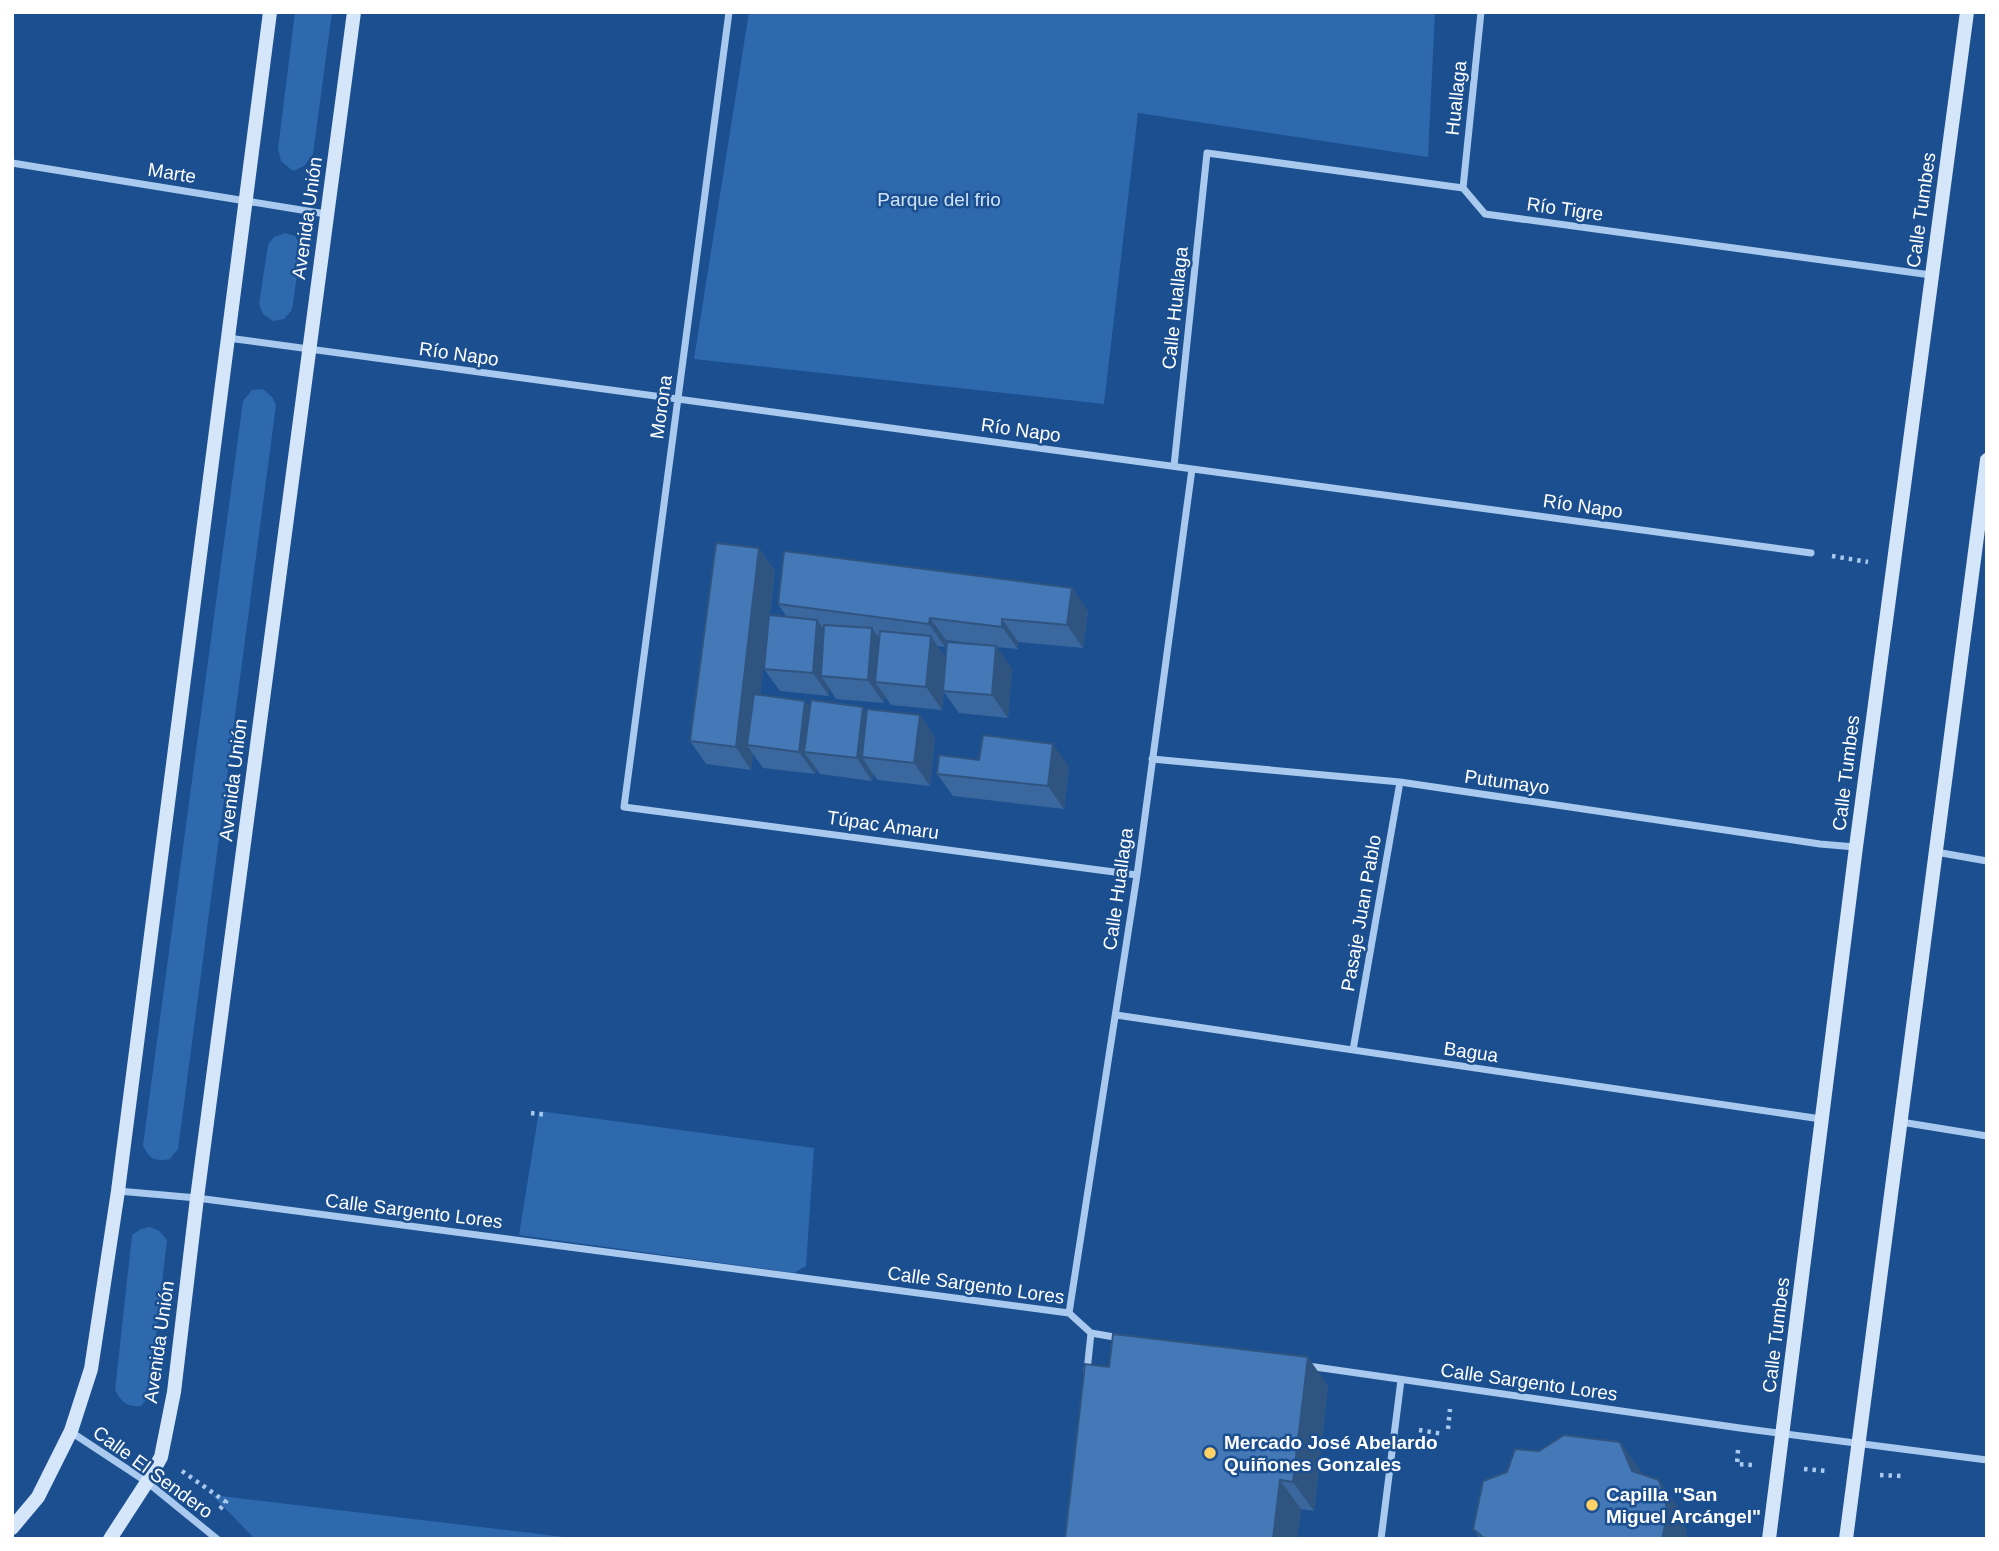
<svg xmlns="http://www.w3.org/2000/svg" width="1999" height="1551" font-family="Helvetica,sans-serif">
  <rect width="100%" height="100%" fill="#1b4f8f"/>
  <path fill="#2e69ad" d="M295,12h37l-19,142 -9,12 -11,5 -12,-10 -3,-12z
    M749,12h686l-7,145 -290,-44 -34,291 -410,-45z
    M285,233l10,3 6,10 -9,64 -8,9 -11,2 -10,-7 -4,-10 9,-59 6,-8z
    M263,389l9,8 4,8 -98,744 -8,10c-15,3 -21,0 -27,-14l100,-744 9,-11z
    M539,1111l275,37 -8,118 -12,7 -275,-38z
    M150,1227l9,4 8,9 -18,156 -8,10c-14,1 -19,-3 -26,-16l17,-155 9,-6z
    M212,1495l369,44h-326z"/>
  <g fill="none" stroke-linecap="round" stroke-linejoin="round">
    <path stroke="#a9c9ee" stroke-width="4.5" stroke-dasharray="3.5 5" stroke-linecap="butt" d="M1832,556l36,6
      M531,1113l16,2
      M1448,1429l2,-20
      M1419,1430l24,4
      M1738,1450l-1,14 16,1
      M1804,1469l22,2
      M182,1471l44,31 -7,8
      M1880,1475l21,1 1,-1"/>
    <path stroke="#a9c9ee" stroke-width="7" d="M729,12l-105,795 513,68
      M12,163l314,51
      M1463,188l18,-176
      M228,338l1583,215
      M1174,466l33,-313 256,35 22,26 446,61
      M1152,759l248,23 420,62 35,3
      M1936,852l51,9
      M1116,1015l705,104
      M1353,1050l47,-268
      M1901,1122l86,14
      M118,1191l79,7 872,115 22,20 29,5
      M1069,1313l68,-438 55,-406
      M1308,1366l432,62 247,32
      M1087,1371l4,-38
      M71,1432l76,50 70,57
      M1381,1539l20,-159"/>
    <path stroke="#d6e6fa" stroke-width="14" d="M12,1528l26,-31 33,-66 20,-62 27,-178 152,-1179
      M110,1539l37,-57 14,-25 13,-65 23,-194 157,-1186
      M1769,1539l87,-692 111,-835
      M1846,1539l141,-1079"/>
  </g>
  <path fill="#3a679d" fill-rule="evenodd" d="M759,548l16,23 -5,44 16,1 -8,-12 310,7 -5,37 -65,-6v7l-22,-2 16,22 -4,49 -49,-5 -16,-22 1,-2 -2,21 -51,-5 -6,-9 -1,7 -48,-4 -7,-11v8l-49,-5 -16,-22 3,-32 -7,58 45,6 5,7 110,7 15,23 -5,48 -52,-6 -5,-6 -1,7 -52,-7 -4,-6 -1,6 -52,-6 -10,-14 -2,16 -45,-6 -16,-23zM946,640l38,5 -38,13 -9,-12 8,1z
    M979,760l90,7 -5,42 -111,-13 -16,-22z
    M1328,1386l-14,125 -13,-2 -4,30h-232z
    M1620,1442l22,32 17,6 21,30 8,29h-208l-7,-10 34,-57z"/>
  <path fill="#305480" d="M759,548l16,23 -21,175 -7,-1 6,9 -2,16 -15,-23z
    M1072,588l16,23 -5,37 -16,-23z
    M930,618l16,22 -1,7 -16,-23z
    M1002,619l16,23v7l-16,-22z
    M817,620l16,22 -12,34 8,12v8l-16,-23z
    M872,628l16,23 -13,31 10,14 -1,7 -16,-23z
    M931,636l15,23 -4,51 -16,-23z
    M996,646l16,23 -4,49 -16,-23z
    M805,701l16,23 -17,28 12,16 -1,6 -16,-22z
    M863,707l16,22 -17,28 11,17 -1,7 -15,-23z
    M920,715l15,23 -5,48 -16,-23z
    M1053,744l16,23 -5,42 -16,-23z
    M1308,1357l20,29 -14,125 -21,-29z
    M1620,1442l21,29 11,29 -20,-29z
    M1280,1480l21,29 -4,30h-24z
    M1659,1480l21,30 8,29h-26z"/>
  <path fill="#4478b7" stroke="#305480" stroke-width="2" d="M716,543l43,5 -23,199 -46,-6z
    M784,551l288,37 -5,37 -65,-6v8l-72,-9 -1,6 -151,-20z
    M769,615l48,5 -4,53 -49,-4z
    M824,625l48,3 -4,52 -47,-4z
    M880,631l51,5 -5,51 -51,-5z
    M947,642l49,4 -4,49 -49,-4z
    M754,694l51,7 -6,51 -52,-7z
    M811,700l52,7 -6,51 -53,-6z
    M867,709l53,6 -6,48 -52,-6z
    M983,735l70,9 -5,42 -111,-12 2,-19 40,5z
    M1113,1334l195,23 -15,125 -13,-2 -7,59h-208l20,-175 24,3z
    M1564,1435l56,7 12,29 27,9 9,32 -6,27h-177l-12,-10 10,-48 24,-9 8,-23 24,2z"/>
  <g fill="#ffd166" stroke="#1b4f8f" stroke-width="2.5">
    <circle cx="1210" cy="1453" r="7"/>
    <circle cx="1592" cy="1505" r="7"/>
  </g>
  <g text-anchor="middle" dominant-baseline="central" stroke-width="5" stroke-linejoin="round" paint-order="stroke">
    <g font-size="19" fill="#fff" stroke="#1b4f8f">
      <text transform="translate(1456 98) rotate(-84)">Huallaga</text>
      <text transform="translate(172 173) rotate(9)">Marte</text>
      <text transform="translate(1565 209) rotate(8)">Río Tigre</text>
      <text transform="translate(1921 210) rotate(-82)">Calle Tumbes</text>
      <text transform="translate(307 218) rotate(-82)">Avenida Unión</text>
      <text transform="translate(1175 308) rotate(-84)">Calle Huallaga</text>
      <text transform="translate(459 354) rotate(8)">Río Napo</text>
      <text transform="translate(661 407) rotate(-82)">Morona</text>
      <text transform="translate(1021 430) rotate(8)">Río Napo</text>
      <text transform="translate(1583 506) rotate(8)">Río Napo</text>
      <text transform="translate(1846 773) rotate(-83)">Calle Tumbes</text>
      <text transform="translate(233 780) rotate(-83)">Avenida Unión</text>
      <text transform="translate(1507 782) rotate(8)">Putumayo</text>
      <text transform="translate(883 825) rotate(8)">Túpac Amaru</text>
      <text transform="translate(1118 889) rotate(-82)">Calle Huallaga</text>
      <text transform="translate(1361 913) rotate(-80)">Pasaje Juan Pablo</text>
      <text transform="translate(1471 1052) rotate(8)">Bagua</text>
      <text transform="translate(414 1211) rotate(7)">Calle Sargento Lores</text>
      <text transform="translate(976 1285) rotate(8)">Calle Sargento Lores</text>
      <text transform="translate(1776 1335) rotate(-83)">Calle Tumbes</text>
      <text transform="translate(159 1342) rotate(-82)">Avenida Unión</text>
      <text transform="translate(1529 1382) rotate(8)">Calle Sargento Lores</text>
      <text transform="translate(153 1472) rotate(36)">Calle El Sendero</text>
    </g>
    <g font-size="19" fill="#cfe3fa" stroke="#1b4f8f">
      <text x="939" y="199">Parque del frio</text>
    </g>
    <g font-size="19" font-weight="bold" fill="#fff" stroke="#1b4f8f" text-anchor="start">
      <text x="1224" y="1442">Mercado José Abelardo<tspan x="1224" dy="22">Quiñones Gonzales</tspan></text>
      <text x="1606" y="1494">Capilla "San<tspan x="1606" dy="22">Miguel Arcángel"</tspan></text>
    </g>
  </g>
  <rect width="1999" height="1551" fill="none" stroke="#ffffff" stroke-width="28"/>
</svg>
